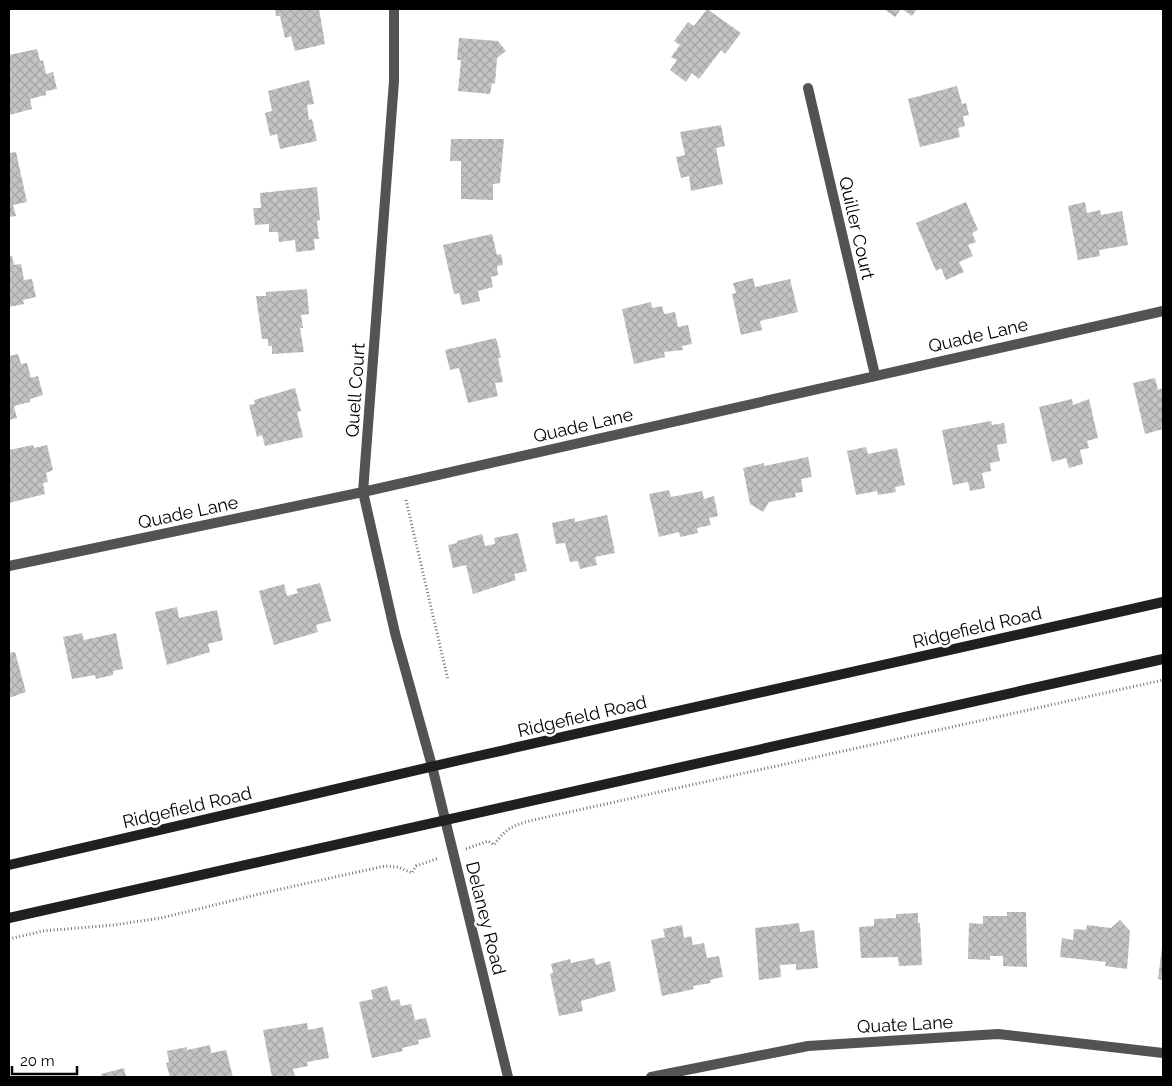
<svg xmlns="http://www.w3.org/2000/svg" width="1172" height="1086" font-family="Raleway,sans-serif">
  <defs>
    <pattern id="building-cross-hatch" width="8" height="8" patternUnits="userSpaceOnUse" patternTransform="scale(1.25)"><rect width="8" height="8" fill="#c3c3c3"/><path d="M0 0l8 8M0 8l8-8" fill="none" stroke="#a6a6a6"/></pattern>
  </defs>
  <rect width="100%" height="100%" fill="#fff"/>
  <path fill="url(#building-cross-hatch)" d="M275,9h44l6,35 -30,7 -4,-15 -6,2 -5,-22h-4z
    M707,9l34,24 -16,21 -4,-4 -22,29 -7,-6 -6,9 -16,-12 7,-10 -6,-3 9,-12 -6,-4 14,-19 6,4z
    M884,9h17l-6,8z
    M902,9h15l-5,7z
    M459,38l39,3 8,10 -9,7 -2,26 -3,-1 -2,11 -32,-3 3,-31h-4z
    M37,49l3,12 3,-1 3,14 7,-2 4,17 -11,2v4l-16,4 2,10 -23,6v-60z
    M309,80l5,24 -7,1 2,15 3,-1 5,22 -37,8 -3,-15 -7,2 -5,-23 7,-2 -4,-20z
    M957,86l5,18 4,-1 3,12 -6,1 2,10 -7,2 2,9 -40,10 -12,-48z
    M721,125l4,21 -9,2 7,36 -32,7 -2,-15 -8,2 -5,-21 9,-2 -5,-23z
    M451,139h53l-4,44 -7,1v16l-32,-1v-38h-11z
    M16,152l11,50 -14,3 3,11 -7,1v-64z
    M317,187l3,33 -3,1 2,18h-5l1,11 -19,2 -1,-12 -16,2 -1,-10h-9v-8l-14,1 -2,-17h8l-1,-15z
    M966,202l12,28 -6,3 4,9 -8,3 5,11 -14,6 5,10 -18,8 -5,-12 -5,3 -20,-48z
    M1085,202l2,11 13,-3 1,5 21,-4 6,34 -29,5 1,6 -22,4 -10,-54z
    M492,234l5,21 4,-1 2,11 -6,1 1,9 -7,2 2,10 -15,4 2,10 -18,4 -3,-12 -5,1 -11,-49z
    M9,256h3l2,9 7,-1 3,16 8,-1 4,18 -13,3 1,4 -15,3z
    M753,278l2,9 35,-8 8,33 -38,9 2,9 -21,5 -9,-41 4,-1 -3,-10z
    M307,289l2,25 -8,1 2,13h-3l4,24 -32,2v-8h-4v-7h-6l-6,-43h10v-4z
    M651,302l1,6 10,-2 2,8 11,-2 3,15 10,-2 4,19 -10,2 1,4 -19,2 1,5 -31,7 -12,-55z
    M496,338l5,20h-3l5,24 -8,1 3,13 -30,7 -9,-35 -9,2 -5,-20z
    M18,354l3,10 6,-1 4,15 7,-2 5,19 -13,4v3l-16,4 3,12 -8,2v-64z
    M1155,378l3,12 5,-2v41l-18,5 -12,-51z
    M295,388l6,23 -4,1 6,25 -38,9 -3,-11 -5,2 -8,-32 6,-1 -1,-4z
    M1072,399l1,6 16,-6 9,39 -11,3 2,7 -9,2 3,14 -14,4 -3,-10 -14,4 -13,-55z
    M991,421l1,4 12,-2 3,20 -10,2 3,16 -10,2 1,8 -9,2 3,15 -15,3 -2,-9 -15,3 -11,-55z
    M33,445l1,3 13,-3 6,25 -7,3 2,9 -5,1 2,11 -36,9v-53z
    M866,447l2,7 29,-6 8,37 -10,2 1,5 -18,3 -1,-4 -21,4 -9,-44z
    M808,457l4,20 -11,2 2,13 -8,1 1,4 -27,5 -6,10 -13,-8 -7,-36 21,-5v3z
    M669,490l2,7 31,-6 2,8 10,-3 4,20 -9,2 2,7 -14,3 1,5 -18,4 -1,-5 -20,5 -10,-43z
    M607,515l8,38 -20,4 2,8 -17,4 -2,-8 -8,1 -5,-19 -9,1 -4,-21 23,-5v4z
    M518,533l9,38 -13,3 2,6 -43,14 -7,-29 -13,3 -5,-23 9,-2v-2l25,-7 3,12 10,-2 -1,-6z
    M320,583l11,38 -15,4 2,7 -44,13 -15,-54 25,-7 3,12 11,-3 -2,-4z
    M177,607l2,11 38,-8 6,30 -15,4 2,8 -43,13 -12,-53z
    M82,633l2,7 32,-7 7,36 -10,2v4l-17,4 -1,-4 -23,4 -9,-42z
    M15,652l11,40 -17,6v-45z
    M1007,912h19l1,55 -24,-1v-10h-13v4l-22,-1 1,-36 14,1v-8h24z
    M918,913v10h2l2,42 -23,1 -1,-9 -37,1 -2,-31 15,-1v-7l22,-1v-4z
    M1120,920l10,11 -3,38 -22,-3 1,-4 -46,-5 2,-19 11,2 1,-11 12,1 1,-5 24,3z
    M799,923l1,9 14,-2 4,38 -22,2v-6l-16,1 1,12 -22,3 -4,-52z
    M682,925l2,13 7,-2 2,9 11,-2 3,15 12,-2 4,21 -13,3 1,3 -18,3 1,3 -32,7 -11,-56 14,-3 -2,-8z
    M1162,947h1v33l-5,-1z
    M594,958l2,7 14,-4 6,30 -35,10 2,10 -24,5 -9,-42 3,-1 -2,-9 19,-5 1,4z
    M387,986l4,15 8,-2 2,7 10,-2 4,16 11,-2 5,19 -13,3 1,4 -17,4 1,3 -31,7 -13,-56 14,-3 -2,-9z
    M307,1023l1,7 15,-3 6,31 -22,4 1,4 -15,3 2,8h-23l-9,-47z
    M210,1045l1,8 15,-3 7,27h-63l-4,-14 3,-1 -2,-11 20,-4v3z
    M124,1068l2,9h-24l-1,-3z"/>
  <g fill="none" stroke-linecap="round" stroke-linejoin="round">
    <path stroke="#757575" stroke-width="3" stroke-dasharray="1 2.5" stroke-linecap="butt" d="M406,500l42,180
      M466,849l22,-8 6,4c13,-19 23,-21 44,-26l625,-139
      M9,939l34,-8 71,-6 47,-7 111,-27 113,-25 13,1 14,6 4,-7 23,-8"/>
    <path stroke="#535353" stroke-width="10" d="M394,9v72l-31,411 800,-181
      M808,88l67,287
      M651,1077l157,-31 190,-12 165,19"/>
    <path stroke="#535353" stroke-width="10" d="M9,566l354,-74 32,141 37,133 76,311"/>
    <path stroke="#202020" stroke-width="10" d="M9,865l460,-107 694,-156
      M9,918l1154,-259"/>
  </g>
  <g text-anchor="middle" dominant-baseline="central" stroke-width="5" stroke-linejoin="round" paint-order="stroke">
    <g font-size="18" fill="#000" stroke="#fff">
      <text transform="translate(857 228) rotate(77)">Quiller Court</text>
      <text transform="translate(978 335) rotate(-13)">Quade Lane</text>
      <text transform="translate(355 390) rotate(-86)">Quell Court</text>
      <text transform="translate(583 425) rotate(-13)">Quade Lane</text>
      <text transform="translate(188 512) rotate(-12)">Quade Lane</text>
      <text transform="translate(977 627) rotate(-13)">Ridgefield Road</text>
      <text transform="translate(582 716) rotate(-13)">Ridgefield Road</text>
      <text transform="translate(187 807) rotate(-13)">Ridgefield Road</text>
      <text transform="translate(486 918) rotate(76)">Delaney Road</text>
      <text transform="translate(905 1024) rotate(-3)">Quate Lane</text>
    </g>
  </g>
  <rect width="1172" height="1086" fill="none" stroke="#000000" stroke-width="20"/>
  <path d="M12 1066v8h65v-8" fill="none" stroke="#000000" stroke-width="2.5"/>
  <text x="20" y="1066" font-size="15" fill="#000000" stroke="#ffffff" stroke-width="4" paint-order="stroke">20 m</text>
</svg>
